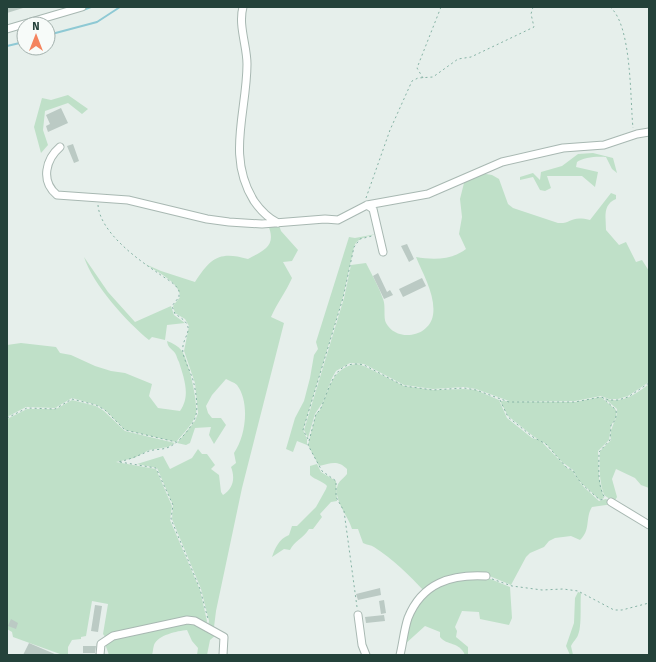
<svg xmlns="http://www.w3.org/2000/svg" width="656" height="662" font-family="'Fira Sans',sans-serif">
  <rect width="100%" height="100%" fill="#e6efeb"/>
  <path fill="#bfe0c8" d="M68,95l20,14 -6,5 -14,-11 -23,8 -2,19 5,15 -7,8 -7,-26 8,-29 9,2z
    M593,153l20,5 4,15 -5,-4 -6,-12c-8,-1 -23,0 -29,5l-1,5 22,5 -3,15 -13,-11h-35l4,12 -6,3 -5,-1 -7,-13 -13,3v-3l13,-4 7,7 1,-8 21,-6 16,-12z
    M480,173l12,2 7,4 9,25 5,4 45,15c14,1 12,-8 32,-3l21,-27 5,2v4c-14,6 -10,19 -10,31l13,15 7,-3 10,20 6,-2 7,11v111l-21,14 -10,3h-9l-8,-3 -26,5h-66l-33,-12 -12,-2 -31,2 -29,-4 -40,-21 -14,-1 -14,8 -4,7 -9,24 -8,12 -7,24 -4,-8 40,-132 7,-33 15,-2c6,12 13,24 17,36 3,7 0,18 3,24 10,19 43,15 47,-8 3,-19 -10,-41 -17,-58 17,3 36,3 50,-8l-7,-15 3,-17 -2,-18 5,-20z
    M268,225h11l2,6 17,19 -6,11 -9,1 9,16c-6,14 -15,25 -21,39l13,6 -42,165 -26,123 -2,16 4,4 -10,-5 1,-5 -8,-32 -29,-70 1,-14 -16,-37 -20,-4 26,-8 7,13 22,-11 6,-9 4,5h5l8,11 -4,4 8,6 2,17 2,3c11,-7 12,-18 8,-28l5,-4 -2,-10c12,-17 16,-51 3,-68 -3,-3 -8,-4 -11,-6l-14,16 -6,11 2,7 4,5h9l5,7 -12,19 -5,-9 2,-8 -16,1 -5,15 -4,2 -9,-2 18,-22 3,-8 -3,-30 -11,-32 5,-25 -4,-7 -10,-6 -2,-7 7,-9c0,-15 -23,-25 -35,-33l16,7 34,11c16,-25 25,-31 53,-23 16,-9 29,-13 20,-34z
    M376,234c-8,3 -19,3 -22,13l-11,50 -40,133 4,9v6l-10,-4 -4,11 -7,-3 9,-31 9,-17 6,-23 4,-23 4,-6 -2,-7 33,-105 6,1z
    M84,257l24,35 27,30 36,-16 3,9 11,8 -18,2 -2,15 -13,-3 -3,3c-22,-18 -56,-55 -65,-83z
    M167,341c6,2 11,5 15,10 7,11 16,51 14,63 -3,10 -13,20 -20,28l-51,-12 -20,-20 -8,-5 -25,-7 -17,10 -29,-1 -19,10v-72l14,-2 35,4 4,6 11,2 24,11 16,5 14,2 27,11 -3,12 9,12 22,3c11,-15 4,-33 -1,-49 -2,-3 -2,-6 -4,-9 -4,-5 -7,-5 -8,-12z
    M357,364l7,2 40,20 29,4 31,-1 12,1 23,10 8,18 25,20 8,2 27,28 6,3c6,14 16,20 26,30l7,-2 7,5 -21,3c-7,11 -1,23 -12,33l-9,-4 -16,2 -6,3 -5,6 -14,6 -4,4 -15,28 -24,-10 -14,-1 -49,17c-15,-16 -31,-32 -50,-44 -3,-2 -7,-2 -11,-4l-5,-14h-6c-4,-14 -20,-30 -14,-45 2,-4 7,-7 9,-10v-5c-9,-9 -16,-6 -28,-3l-11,-21 8,-31 4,-4c9,-19 11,-43 37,-46z
    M649,384v107v-3l-8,-3 -6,-7 -19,-9 -4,10 5,18 -3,5 -10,-7c-5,-14 -5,-30 -4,-44l11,-11c-3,-12 7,-19 6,-31l-13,-11c17,7 32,-4 45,-14z
    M601,397l15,13c1,6 -1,11 -5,15l-2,15 -11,11 1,27 5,20 -4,2 -22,-20 -5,-10 -11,-8 -16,-18 -13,-8 -25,-20 -8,-15 75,1z
    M72,400l24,6 8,5 21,20 50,12 -7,4 -19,3 -15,8 -18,4 40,7 16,37 -2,14 30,70 7,31 -1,4 -12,-6 -88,19 -3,-4 5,-30 -16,-3 -6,35 -5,1v2l-9,1 -4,7v8l-8,-1 -47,-17 -1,-5 -5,-3v-210l20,-10h29z
    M317,464l4,8 15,9 1,20 -6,1 -11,12 2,3 -9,12h-4c-5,9 -15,12 -19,21l-6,-1 -12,8c3,-9 7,-18 17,-22l3,-9h5l19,-19 10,-18 1,-3c-4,-5 -12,-6 -17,-11v-9z
    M488,578l22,9 2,31 -3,7 -29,-6 -1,-7 -17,-1 -7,16 2,4 -1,6 12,10v8h-3c-6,-14 -18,-9 -25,-18v-5l-15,-6 -21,19c6,-28 12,-50 40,-63 10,-4 33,-3 44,-4z
    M578,592l3,1c-1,12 1,33 -3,42 -1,3 -5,7 -7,11l2,9h-3l-4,-9 8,-23 1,-25z
    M190,622l26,13 -6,5 -3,15h-10l1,-7 -6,-7 -5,-11c-10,1 -29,5 -33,15 -1,3 -1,7 -2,10h-43l-4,-11 3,-4z"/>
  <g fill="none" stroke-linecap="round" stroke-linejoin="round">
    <path stroke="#8ec9d4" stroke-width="2" d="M83,10l8,-3
      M48,35l49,-13 23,-15
      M7,46l17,-4"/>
  </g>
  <path fill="#bbcac4" d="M7,7h15l1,1 -16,5z
    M61,108l7,15 -20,9 -2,-6 4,-2 -4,-9z
    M73,144l6,17 -5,2 -7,-17z
    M407,244l7,15 -5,3 -8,-16z
    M378,273l9,19 3,-2 3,5 -9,4 -11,-23z
    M422,278l4,8 -23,11 -4,-8z
    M380,588l1,7 -23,5 -2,-6z
    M384,600l2,13 -5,1 -2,-13z
    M95,605l7,1 -4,26 -7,-1z
    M384,615l1,6 -19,2 -1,-6z
    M11,619l7,4 -2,6 -8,-3z
    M29,643l28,12h-34z
    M83,646h13l-1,7h-12z"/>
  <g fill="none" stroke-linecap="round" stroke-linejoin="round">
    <g stroke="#a8b8b2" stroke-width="9">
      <path id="minor" d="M243,7c-5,18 4,39 4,57 0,48 -21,92 7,137 7,10 14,17 24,22
        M7,29l75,-22
        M60,147c-14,12 -20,34 -3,48l71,5 79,19 22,3 33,2 63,-5 13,1 29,-15 61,-11 74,-32 61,-14 41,-3 33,-11 12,-2
        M367,205l6,4 10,43
        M611,502l38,23
        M358,615l4,30 4,10
        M100,655l1,-11 12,-8 74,-16 8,1 29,16 -1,18
        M400,655c3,-12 4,-25 8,-37 14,-35 43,-44 78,-42"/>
    </g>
    <path stroke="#86b3a5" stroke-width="1" stroke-dasharray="2 3" stroke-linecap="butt" d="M610,7c22,18 20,92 23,121
      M423,78l-6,-10 24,-61
      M366,198l24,-68 22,-49 6,-3 15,-1 25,-18 13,-2 63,-30 -3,-13 2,-7
      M98,205c2,27 39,54 60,68 6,5 18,10 21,18 0,0 0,6 0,6l-7,9 3,8c26,15 5,21 8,39 2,10 9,21 11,31 2,9 4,22 2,31 -3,11 -16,27 -27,32 -6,3 -14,2 -20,4 -12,5 -20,9 -32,11
      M602,397l14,13c1,6 -1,12 -5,15l-1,15 -11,12c0,14 -2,34 6,46
      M500,400l8,17 25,20 13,7 21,24 6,2c6,14 16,20 27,30l5,-1
      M7,418l20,-10 28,1 17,-10 24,6 9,5 20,20 51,12
      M308,439l-5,-9 40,-132 11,-51 6,-8 12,-3
      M120,462l36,6 17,37 -2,14 29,70 8,30
      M492,579l20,7 30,4 21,-1 15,2 36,19h8l27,-7
      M357,607l-13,-96 -8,-14v-16l-14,-10 -14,-26 8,-31 4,-4c10,-21 13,-52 44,-45l40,21 29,4 31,-2 12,2 33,12h66l26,-5 8,3h9l10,-3 21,-14"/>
    <use href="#minor" stroke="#fff" stroke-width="7"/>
  </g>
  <rect width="656" height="662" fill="none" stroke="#24423a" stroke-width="16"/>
  <g transform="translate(36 36)"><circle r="19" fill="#f7fbf9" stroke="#a3b1ad"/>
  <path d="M0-3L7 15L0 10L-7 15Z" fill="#f4845f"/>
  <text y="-6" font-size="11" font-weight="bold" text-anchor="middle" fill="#24423a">N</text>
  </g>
</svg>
